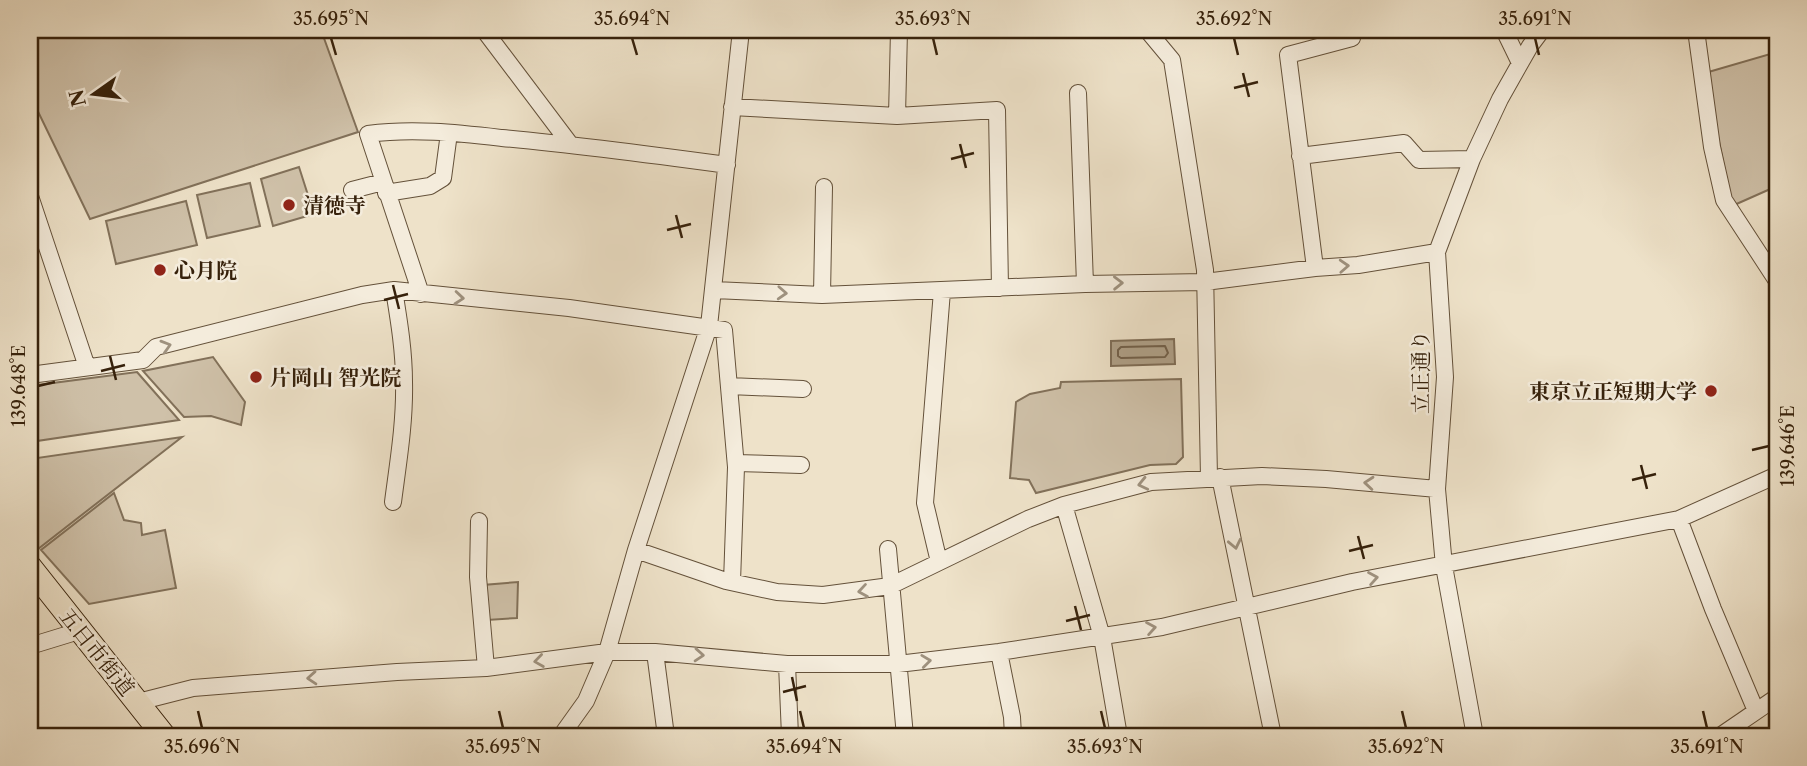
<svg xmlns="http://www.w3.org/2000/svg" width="1807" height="766" font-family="'Libre Caslon Text','Noto Serif JP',serif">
  <rect width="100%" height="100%" fill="#eee2c9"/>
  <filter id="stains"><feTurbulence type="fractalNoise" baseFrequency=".00286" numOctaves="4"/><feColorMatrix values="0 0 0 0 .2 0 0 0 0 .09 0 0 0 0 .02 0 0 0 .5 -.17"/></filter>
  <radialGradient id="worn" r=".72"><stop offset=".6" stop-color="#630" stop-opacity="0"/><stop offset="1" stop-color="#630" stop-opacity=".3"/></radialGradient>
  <path fill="#cfc1a9" stroke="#82715a" stroke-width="2" d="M30,30h291l37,102 -268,87 -60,-124z
    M1777,52v134l-45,20 -27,-133z
    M299,167l15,47 -41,12 -12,-47z
    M250,183l10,43 -53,12 -10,-43z
    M186,201l11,44 -81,19 -10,-43z
    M213,357l32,45 -4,23 -30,-9 -27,1 -41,-46z
    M137,372l42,48 -149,22v-56z
    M1181,379l2,78 -7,7 -26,1 -114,28 -7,-13 -19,-2 6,-76 14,-8 30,-6 1,-6z
    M182,437l-144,112 -8,-11v-79z
    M114,493l10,27 17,3 1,12 23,-5 11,58 -87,16 -48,-54z
    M518,582l-1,36 -30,2 -4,-35z"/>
  <path fill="#afa088" stroke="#7f6d56" stroke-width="2" d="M1174,339l1,25 -64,2v-25z"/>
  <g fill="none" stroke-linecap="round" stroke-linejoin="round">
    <path stroke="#72604a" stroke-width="2" d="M1165,346l3,7 -3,4 -44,1 -3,-2v-6l3,-3z"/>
    <g stroke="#64513a" stroke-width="18">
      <path id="minor" d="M484,30l86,114
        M1147,30l25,30 33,210 4,208
        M1504,30l16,33
        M1696,30l16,117 12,53 53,81
        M1078,93l7,191
        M732,107l165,9 100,-6 3,178
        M897,116l2,-86
        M1300,156l104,-13 15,17 53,-1
        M352,190l31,-8
        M386,193l44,-7 13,-8 6,-45
        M30,196l57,171
        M1315,268l-27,-213 64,-17 -4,-8
        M714,290l108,5 263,-11 120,-2 110,-14 43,-3 79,-13
        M421,294l-53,-160c45,-6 89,-1 134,4 76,7 151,17 225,27
        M822,295l2,-108
        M30,375l113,-15 13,-13 206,-52 32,-5 175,18 155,22 12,137 -4,115
        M729,386l74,3
        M736,463l65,2
        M1220,477l53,259
        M393,502c5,-39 12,-80 11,-120 0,-31 -5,-61 -10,-92
        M1064,505l38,132 17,99
        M1679,519l34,90 43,102
        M479,521l-1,56 8,91
        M888,549l17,187
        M636,550l90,31 51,11 46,3 67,-9 138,-67 36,-14 87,-23 111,-6 64,3 111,10
        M939,562l-14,-59 17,-212
        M30,646l49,-15
        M655,652l11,84
        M999,652l13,65 1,19
        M787,664l3,72
        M138,702l55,-14 204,-16 89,-4 121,-16h48l132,12h111l101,-12 163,-25 190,-45 327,-63 98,-44
        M561,736l25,-35 21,-49 29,-102 73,-224 32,-296
        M1475,736l-31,-170 -7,-77 8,-112 -8,-125 35,-93 28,-60 30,-53 12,-16
        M1720,736l57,-39"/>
    </g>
    <g stroke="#36210b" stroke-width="25">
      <path id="primary" d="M30,567l134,169"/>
    </g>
    <use href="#minor" stroke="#f4ecdc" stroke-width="16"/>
    <use href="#primary" stroke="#eee2c9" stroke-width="23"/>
  </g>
  <defs><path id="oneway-chevron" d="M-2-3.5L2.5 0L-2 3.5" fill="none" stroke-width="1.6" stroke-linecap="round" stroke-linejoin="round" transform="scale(1.75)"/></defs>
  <g stroke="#9e917e">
    <use href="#oneway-chevron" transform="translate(1344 266) rotate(-3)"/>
    <use href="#oneway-chevron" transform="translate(1118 283) rotate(-1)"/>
    <use href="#oneway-chevron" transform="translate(782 293) rotate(3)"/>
    <use href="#oneway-chevron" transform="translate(459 298) rotate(5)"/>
    <use href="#oneway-chevron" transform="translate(166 346) rotate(-17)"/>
    <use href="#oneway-chevron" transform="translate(1369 483) rotate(-175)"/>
    <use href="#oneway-chevron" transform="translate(1143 484) rotate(167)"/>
    <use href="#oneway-chevron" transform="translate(1235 544) rotate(78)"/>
    <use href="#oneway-chevron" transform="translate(1373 578) rotate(-10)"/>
    <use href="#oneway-chevron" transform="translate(863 591) rotate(171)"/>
    <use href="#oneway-chevron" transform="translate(1151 628) rotate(-10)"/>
    <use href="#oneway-chevron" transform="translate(699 655) rotate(4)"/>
    <use href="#oneway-chevron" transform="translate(539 661) rotate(172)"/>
    <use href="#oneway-chevron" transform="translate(926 661) rotate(-7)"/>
    <use href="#oneway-chevron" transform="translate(312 678) rotate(176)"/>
  </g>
  <path fill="none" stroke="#36210b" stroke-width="2.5" d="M331,38l5,17M632,38l5,17M933,38l4,17M1234,38l4,17M1535,38l4,17M1243,73l6,24M1234,88l24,-6M960,144l6,24M951,159l23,-6M676,215l6,23M667,230l24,-6M393,285l6,24M384,300l24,-6M110,356l6,24M101,371l24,-6M38,386l17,-4M1752,450l17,-4M1641,465l6,24M1632,480l24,-6M1358,536l6,23M1349,551l24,-6M1075,606l6,24M1066,621l24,-6M792,677l5,24M783,692l23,-6M198,711l4,17M499,711l4,17M800,711l4,17M1101,711l4,17M1402,711l4,17M1703,711l4,17"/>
  <g fill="#8f2418" stroke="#f4ecdc" stroke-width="2.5">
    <circle cx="289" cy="205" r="7"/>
    <circle cx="160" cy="270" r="7"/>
    <circle cx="256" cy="377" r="7"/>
    <circle cx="1711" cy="391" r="7"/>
  </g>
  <g text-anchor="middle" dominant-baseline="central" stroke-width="5" stroke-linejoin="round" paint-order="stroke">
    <g font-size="21" font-weight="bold" fill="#36210b" stroke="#f4ecdc" text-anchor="start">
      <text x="303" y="205">清徳寺</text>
      <text x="174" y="270">心月院</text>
      <text x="270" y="377">片岡山 智光院</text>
      <text x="1697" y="391" text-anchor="end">東京立正短期大学</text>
    </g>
    <g font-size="21" fill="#36210b" stroke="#f4ecdc">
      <text transform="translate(1420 372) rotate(-90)">立正通り</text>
      <text transform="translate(97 652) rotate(51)">五日市街道</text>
    </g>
  </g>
  <rect width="1807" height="766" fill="none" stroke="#eee2c9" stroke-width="77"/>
  <g transform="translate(94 94) rotate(256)" stroke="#f4ecdc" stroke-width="5" paint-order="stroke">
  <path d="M0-5L12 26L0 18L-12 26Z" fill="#36210b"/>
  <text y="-10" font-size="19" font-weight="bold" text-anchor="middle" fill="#36210b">N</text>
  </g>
  <rect x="38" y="38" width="1731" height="690" fill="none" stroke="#36210b" stroke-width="2.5"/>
  <g font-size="18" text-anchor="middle" fill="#36210b">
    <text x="331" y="25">35.695°N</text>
    <text x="632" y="25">35.694°N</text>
    <text x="933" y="25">35.693°N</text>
    <text x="1234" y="25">35.692°N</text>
    <text x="1535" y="25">35.691°N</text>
    <text transform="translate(19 386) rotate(-90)" y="6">139.648°E</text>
    <text transform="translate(1788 446) rotate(-90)" y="6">139.646°E</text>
    <text x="202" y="753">35.696°N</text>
    <text x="503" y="753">35.695°N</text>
    <text x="804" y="753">35.694°N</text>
    <text x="1105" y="753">35.693°N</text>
    <text x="1406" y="753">35.692°N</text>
    <text x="1707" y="753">35.691°N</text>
  </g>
  <rect width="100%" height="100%" filter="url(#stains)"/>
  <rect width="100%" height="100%" fill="url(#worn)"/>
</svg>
